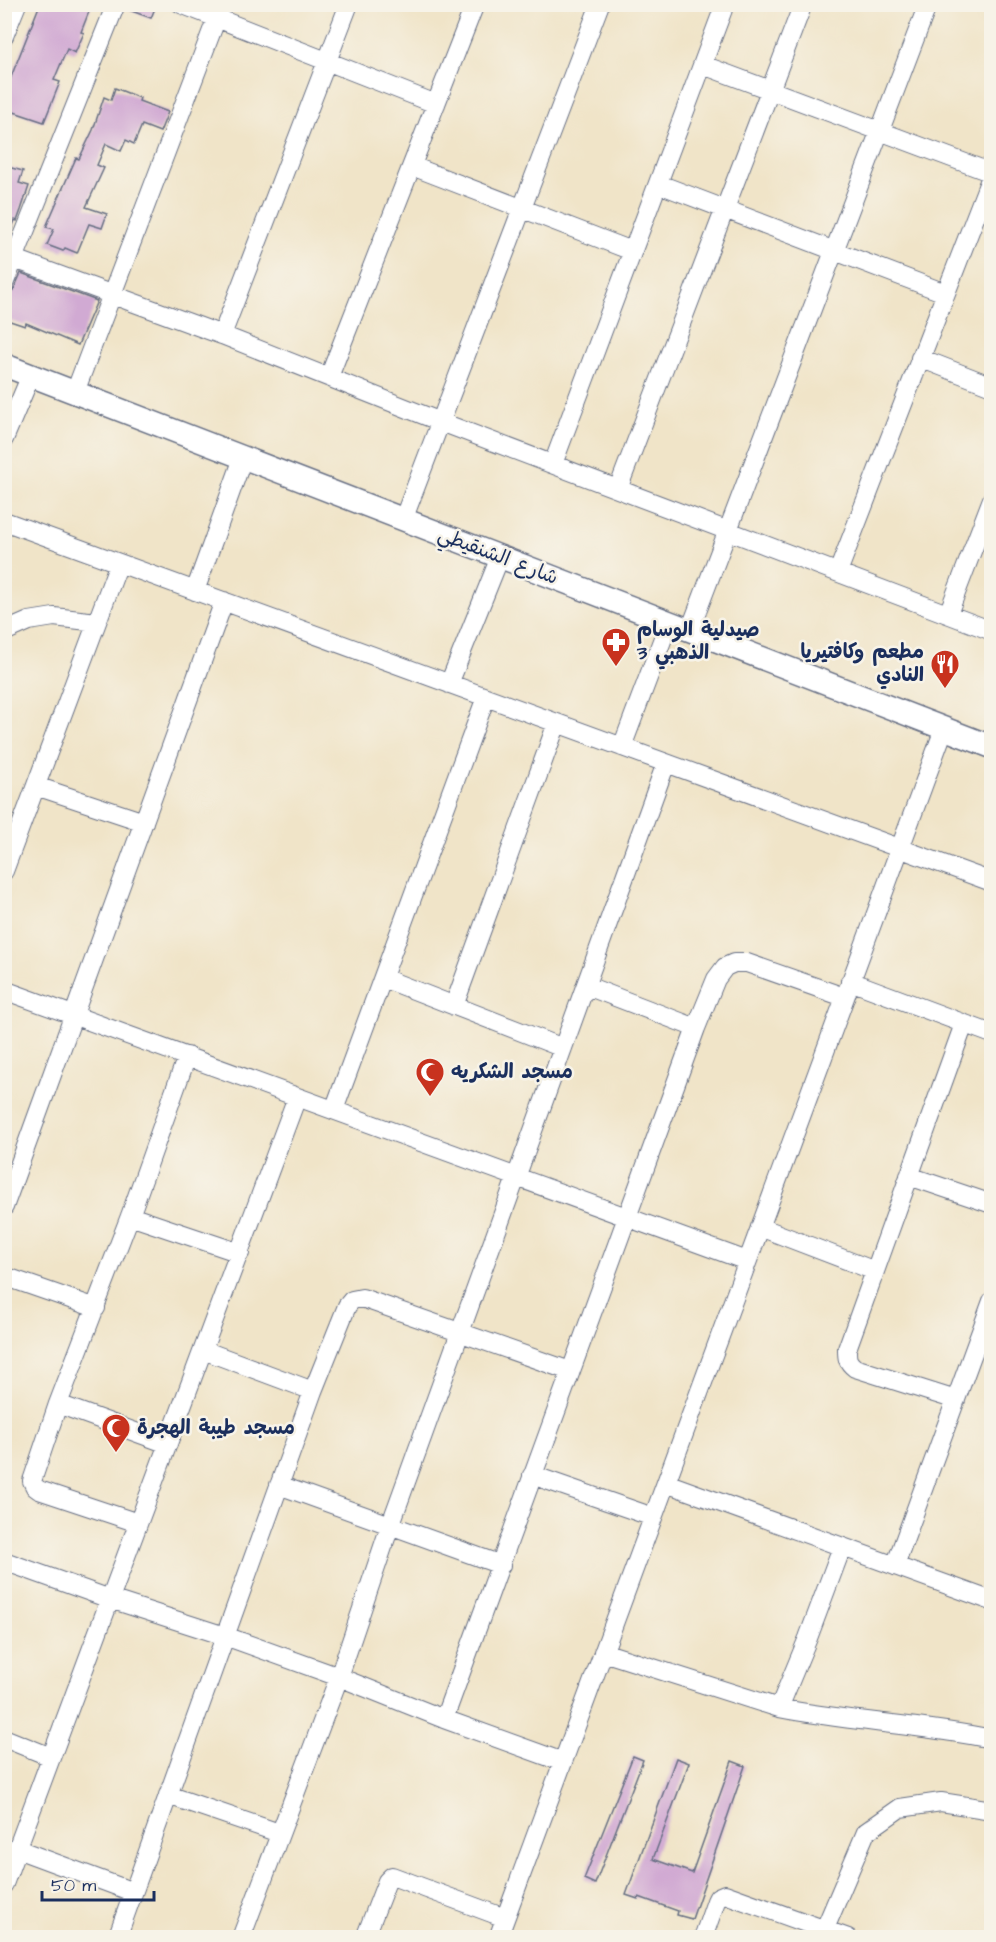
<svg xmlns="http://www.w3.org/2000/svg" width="996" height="1942" font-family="'Architects Daughter','Playpen Sans Arabic',sans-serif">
  <rect width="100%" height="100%" fill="#f7f3e8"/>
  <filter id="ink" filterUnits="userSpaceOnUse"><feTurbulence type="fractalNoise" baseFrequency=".0167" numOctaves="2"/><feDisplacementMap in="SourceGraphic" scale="12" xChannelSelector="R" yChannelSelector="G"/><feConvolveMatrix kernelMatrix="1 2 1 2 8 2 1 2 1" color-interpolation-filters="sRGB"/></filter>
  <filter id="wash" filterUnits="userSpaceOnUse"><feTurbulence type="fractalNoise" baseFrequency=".008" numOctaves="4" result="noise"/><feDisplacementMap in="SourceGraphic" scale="24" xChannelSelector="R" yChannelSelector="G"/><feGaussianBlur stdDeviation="1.35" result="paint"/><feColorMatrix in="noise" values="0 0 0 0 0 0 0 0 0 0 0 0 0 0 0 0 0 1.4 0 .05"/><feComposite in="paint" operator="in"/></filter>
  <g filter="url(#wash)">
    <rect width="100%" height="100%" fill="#f0e4c8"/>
    <g id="blocks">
      <path fill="#d1aad3" d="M40,4h52l-11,28 3,1 -9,20 -8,-4 -13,31 6,2 -16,40 -30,-10 -8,21h-2v-53l5,2z
        M127,4h20l8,4 -4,10 -25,-9z
        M115,88l25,10 -1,3 29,11 -8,20 -18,-7 -8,19 -8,-4 -5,11 -15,-7 -9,21 7,3 -18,39 21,7 -5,14 -13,-4 -12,29 -12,-5 -2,3 -16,-6 7,-16 -8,-2 30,-69 3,1 14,-29 11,-33 7,3z
        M4,166l19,5 -4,12 10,3 -8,24 -4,11 -2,-1 -9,24h-2z
        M21,273l76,28 -19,44 -52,-22 -1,3 -21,-7v-24l6,-2 4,-4z
        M633,1756l10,4 -48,124 -11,-5z
        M676,1758l13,5 -36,96 39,14 40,-112 13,5 -53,153 -15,-4 1,-4 -39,-14 -1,2 -12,-4z"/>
    </g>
  </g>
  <g filter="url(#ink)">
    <use href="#blocks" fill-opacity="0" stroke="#666e83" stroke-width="1.5"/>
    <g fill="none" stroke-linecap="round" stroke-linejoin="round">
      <g stroke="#666e83" stroke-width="20">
        <path id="minor" d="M181,4l255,100
          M4,36l13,-32
          M703,65l289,108
          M412,166l220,85
          M659,184l286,109
          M4,255l218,80 219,87 551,209
          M4,284l112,-280
          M222,335l127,-331
          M920,358l72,28
          M329,377l146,-373
          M75,392l147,-388
          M4,439l27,-64
          M553,464l172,-460
          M618,489l185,-485
          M403,520l197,-516
          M4,521l988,361
          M838,572l154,-398
          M195,591l48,-133
          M948,614l44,-115
          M690,630l238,-626
          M4,632l25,-11 25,-4 43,5
          M449,684l51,-127
          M622,747l47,-125
          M36,786l108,36
          M4,871l115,-308
          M383,978l180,70
          M850,981l142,53
          M587,986l109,42
          M4,990l743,271
          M454,1006l103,-283
          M334,1110l152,-413
          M909,1176l83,28
          M4,1207l220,-606
          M130,1216l110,37
          M760,1227l115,44
          M4,1276l92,32
          M203,1350l110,41
          M956,1400l-101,-32c-8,-6 -8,-10 -8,-19l117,-325
          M58,1404l110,40
          M532,1475l121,42
          M666,1483l326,118
          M279,1485l222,80
          M138,1523l-99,-33 -4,-3 -3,-6 26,-77 72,-188 57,-160
          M4,1561l106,38 115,37 114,41 105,42 119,43
          M895,1566l97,-265
          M603,1652l176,56c70,14 142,16 213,31
          M779,1708l29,-70 34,-91
          M444,1719l252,-691 20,-49 9,-12 9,-4h13l97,34
          M4,1738l47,19
          M168,1795l111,38
          M17,1849l116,43
          M4,1884l293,-787
          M117,1938l196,-547 34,-85 5,-6 10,-2 208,73
          M241,1938l98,-261 51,-151 276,-763
          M365,1938l22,-57 5,-5 113,42
          M498,1938l446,-1209
          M703,1938l13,-37 2,-4 7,-3 123,44
          M821,1938l45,-106 34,-24 41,-6 51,8"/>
      </g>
      <g stroke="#666e83" stroke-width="25">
        <path id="tertiary" d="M4,365l988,382"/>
      </g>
      <use href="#minor" stroke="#fff" stroke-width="18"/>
      <use href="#tertiary" stroke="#fff" stroke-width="22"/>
    </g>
  </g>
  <defs>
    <g id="pharmacy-pin" transform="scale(1.5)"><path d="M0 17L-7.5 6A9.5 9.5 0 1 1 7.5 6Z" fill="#c8321e" stroke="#f7f3e8"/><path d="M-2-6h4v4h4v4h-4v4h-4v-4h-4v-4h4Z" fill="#fff"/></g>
    <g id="restaurant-pin" transform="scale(1.5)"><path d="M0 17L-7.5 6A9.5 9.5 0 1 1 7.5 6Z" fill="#c8321e" stroke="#f7f3e8"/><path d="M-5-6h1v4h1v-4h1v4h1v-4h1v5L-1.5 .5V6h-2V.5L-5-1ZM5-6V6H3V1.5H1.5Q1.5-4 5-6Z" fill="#fff"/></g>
    <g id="mosque-pin" transform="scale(1.5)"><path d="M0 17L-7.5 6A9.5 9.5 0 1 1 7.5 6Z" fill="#c8321e" stroke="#f7f3e8"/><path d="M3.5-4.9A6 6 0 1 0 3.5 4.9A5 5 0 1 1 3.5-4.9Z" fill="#fff"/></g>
  </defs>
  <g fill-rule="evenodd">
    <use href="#pharmacy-pin" x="616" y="642"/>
    <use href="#restaurant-pin" x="945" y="664"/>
    <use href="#mosque-pin" x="430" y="1072"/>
    <use href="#mosque-pin" x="116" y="1428"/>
  </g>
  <g text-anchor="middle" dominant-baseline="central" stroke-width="5" stroke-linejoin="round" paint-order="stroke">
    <g font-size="20" fill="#1b2f5e" stroke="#f7f3e8">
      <text transform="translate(498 556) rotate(21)">شارع الشنقيطي</text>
    </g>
    <g font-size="20" font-weight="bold" fill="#1b2f5e" stroke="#f7f3e8" text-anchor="start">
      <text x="637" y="630">صيدلية الوسام<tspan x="637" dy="23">الذهبي 3</tspan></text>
      <text x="924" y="652" text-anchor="end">مطعم وكافتيريا<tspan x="924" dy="23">النادي</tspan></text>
      <text x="451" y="1072">مسجد الشكريه</text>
      <text x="137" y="1428">مسجد طيبة الهجرة</text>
    </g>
  </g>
  <rect width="996" height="1942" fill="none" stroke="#f7f3e8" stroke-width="24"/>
  <path d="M42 1891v9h112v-9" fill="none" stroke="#1b2f5e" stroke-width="3"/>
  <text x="51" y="1891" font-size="18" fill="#1b2f5e" stroke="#f7f3e8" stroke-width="4.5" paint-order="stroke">50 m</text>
</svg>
